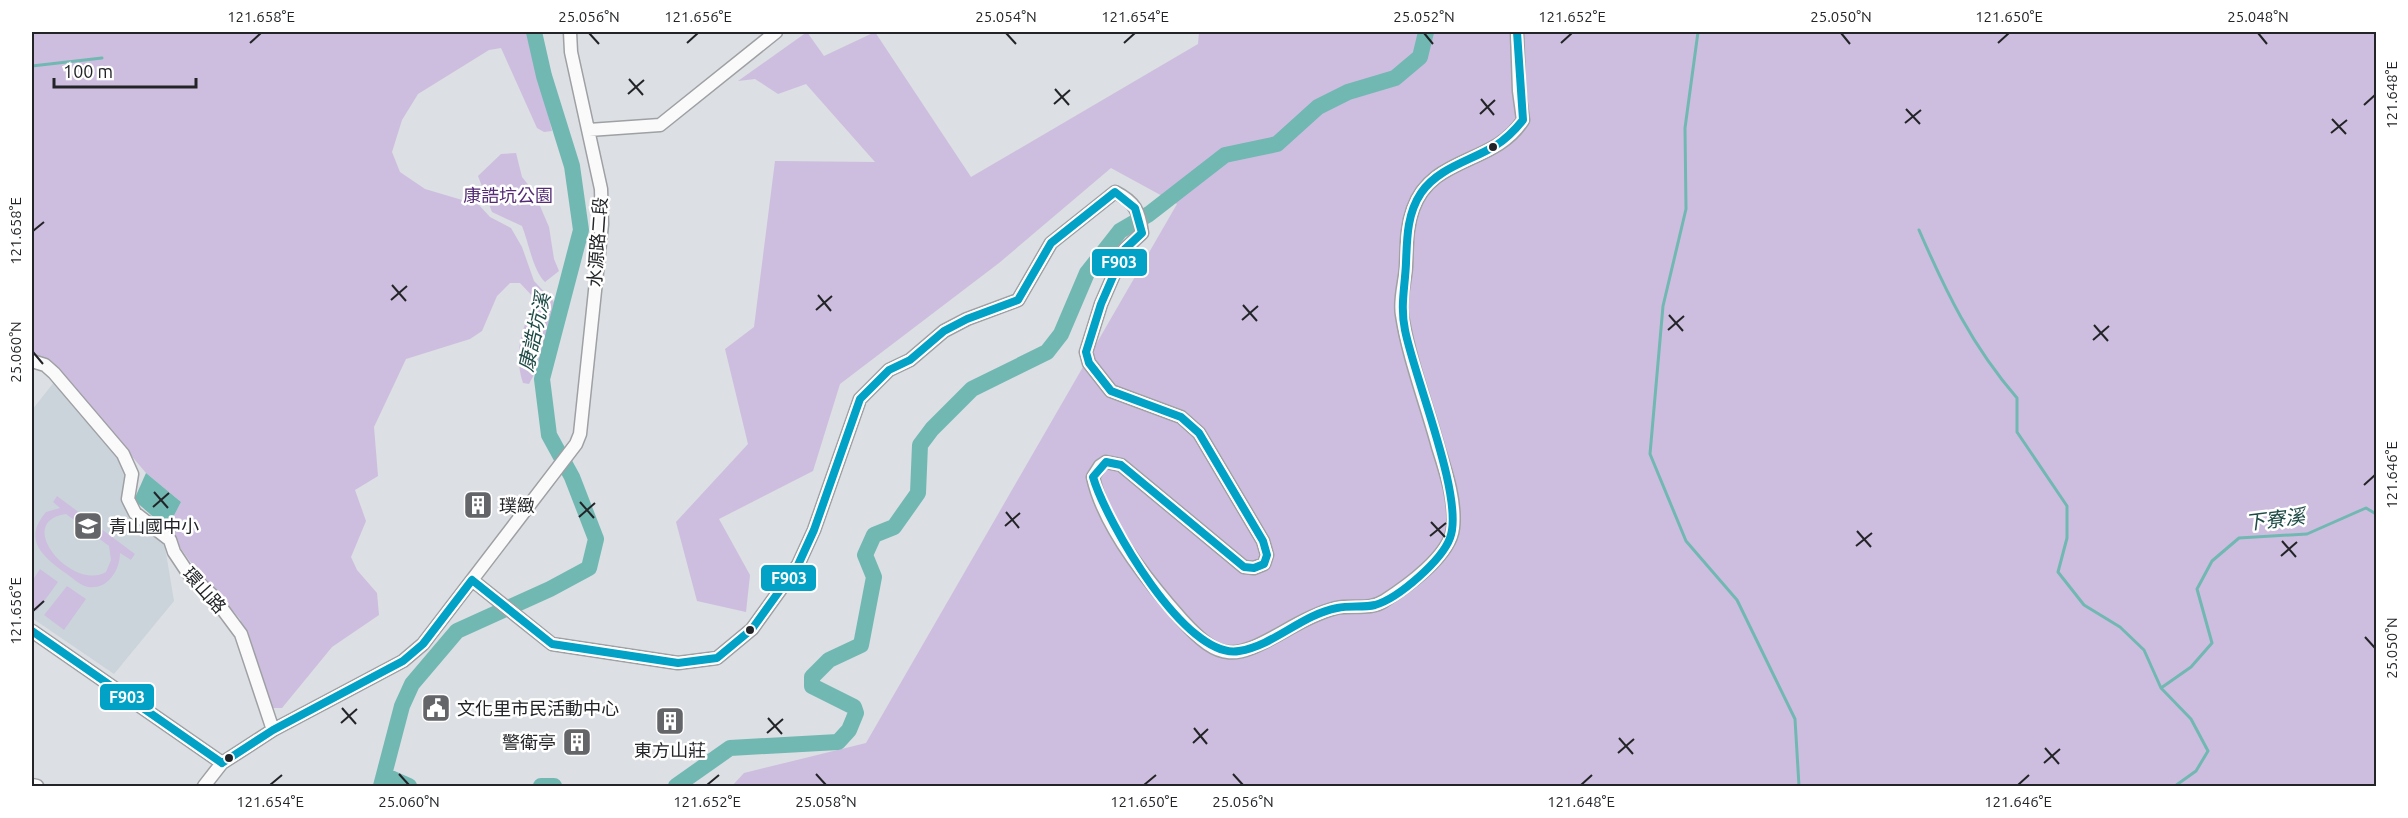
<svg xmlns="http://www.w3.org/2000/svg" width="2408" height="818" font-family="Ubuntu,'Noto Sans TC',sans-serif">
  <rect width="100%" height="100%" fill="#dcdfe3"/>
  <path fill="#cbd4db" d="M55,381l63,75 8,17 -3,25 7,18 27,20 8,11 9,54 -60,73 -82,-56v-208z"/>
  <path fill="#cdbedf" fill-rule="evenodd" d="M32,32h496l24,99 -8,1 -7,-4 -36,-80 -12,2 -71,44 -16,26 -10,32 8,20 25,17 54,16 11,12 21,11 11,19 12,34 20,21 -15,63 -10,19 -6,-1c-10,-29 -1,-57 13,-83l-16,-17h-10l-13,13 -15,35 -12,8 -64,20 -32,68 4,49 -23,14 11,31 -15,36 6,13 20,23 2,22 -47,32 -50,61h-9l-7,-10 -26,-79 -51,-59 -22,-31 14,-27 -35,-29 -93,-110 -21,-8z
    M807,32l17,24 51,-24 96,145 227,-133 1,-12h1177v754h-1644l12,-13 122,-30 311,-539 -66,-36 -112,95 -159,121 -27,87 -94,48 31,56 -4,37 -49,-11 -21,-79 72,-78 -23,-95 29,-22 21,-166 100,1 -69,-78 -28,10 -23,-15 -17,2z
    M516,153l6,24 12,15 15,35 5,32 5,12 -14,11c-12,-12 -16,-38 -23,-56l-30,-14 -14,-36 23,-22z
    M57,496l78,58 -4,6 -11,-7c0,17 -12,37 -32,34 -9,-2 -16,-10 -24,-15 -23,-17 -41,-33 -18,-60l14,-4 -7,-6zM66,514l43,32 2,14 -5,12c-33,20 -94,-50 -40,-58z
    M40,569l18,13 -21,29 -5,-4v-26z
    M67,586l19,13 -22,31 -20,-15z"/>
  <path fill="#71b8b3" d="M146,473l35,29 -14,27 -33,-29z"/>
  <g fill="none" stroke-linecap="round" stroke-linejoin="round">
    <path stroke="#71b8b3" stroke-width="3" d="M1698,32l-13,96 1,81 -23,97 -13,148 36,87 51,59 58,119 4,67
      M32,66l70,-8
      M1919,230c27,62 53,116 98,168v34l50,74v32l-9,34 26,33 36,22 24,23 17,38 30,31 17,32 -12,20 -21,15
      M2161,688l30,-21 21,-24 -15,-54 15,-28 27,-23 68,-4 59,-26 10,6"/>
    <path stroke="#71b8b3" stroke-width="16" d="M384,775l25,11
      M381,786l21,-80 10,-22 45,-53 93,-42 39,-21 7,-29 -24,-62 -23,-42 -7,-56 39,-149 -9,-64 -28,-90 -10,-44
      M541,786h13
      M676,786l54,-38 108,-6 11,-12 7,-17 -2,-6 -42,-21v-9l17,-17 32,-15 13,-68 -9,-22 9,-20 20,-8 24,-34 2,-48 12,-16 40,-40 75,-37 14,-18 26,-61 33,-42 29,-17 76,-59 52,-11 41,-37 30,-15 47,-14 25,-21 6,-25"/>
    <g stroke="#9ea0a3" stroke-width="15">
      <path id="minor" d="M589,130l71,-5 116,-93
        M32,361l13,4 9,8 69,81 9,20 -4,25 7,14 35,27 4,12 14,21 24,22 29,39 32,96
        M472,580l80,64 126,19 39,-5 35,-29 46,-64 16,-35 46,-131 29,-29 21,-10 34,-29 23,-12 51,-19 33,-57 64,-51c20,10 24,19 27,41l-17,16 -24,55 -15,48 3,11 22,28 70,26 18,16 64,108 4,14 -3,9 -10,4 -10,-1 -123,-102 -15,-3 -6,4 -7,11c10,48 57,107 89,143 39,43 53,39 101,12 17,-10 34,-19 53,-24 16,-3 35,2 48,-7 22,-14 66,-45 69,-73 3,-26 -7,-56 -15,-81 -11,-41 -30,-91 -36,-132 -3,-15 3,-33 4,-48 1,-21 0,-39 7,-58 19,-54 82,-44 110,-89l-4,-29 -2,-59
        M32,631l190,132
        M32,785l5,1
        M204,786l18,-23 51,-33 130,-69 20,-17 153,-200 4,-10 22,-210 -1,-35 -30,-137 -1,-20"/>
    </g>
    <use href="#minor" stroke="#fafafb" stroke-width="12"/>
    <g stroke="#fff" stroke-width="12">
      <path id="bus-1" d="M472,580l80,64 126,19 39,-5 35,-29 46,-64 16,-35 46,-131 29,-29 21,-10 34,-29 23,-12 51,-19 33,-57 64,-51 20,16 7,25 -17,16 -24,55 -15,48 3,11 22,28 70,26 18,16 64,108 4,14 -3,9 -10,4 -10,-1 -123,-102 -15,-3 -13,15c13,44 93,184 146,174 36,-6 62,-36 98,-43 13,-3 26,0 38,-3 24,-7 67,-45 75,-67 15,-39 -36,-161 -45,-208 -5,-24 0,-43 1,-67 1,-25 1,-49 15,-70 17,-25 49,-32 74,-47 11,-7 20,-16 28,-26l-6,-88
        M32,631l190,132
        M222,763l51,-33 130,-69 20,-17 49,-64"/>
    </g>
    <use href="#bus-1" stroke="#02a2c6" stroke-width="8"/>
  </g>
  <path fill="none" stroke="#222427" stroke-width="2" d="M589,33l10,11M1006,33l10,11M1424,33l9,11M1841,33l9,11M2258,33l9,11M250,43l11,-10M687,43l11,-10M1124,43l11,-10M1561,43l11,-10M1998,43l11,-10M629,79l14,16M1055,89l14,16M628,94l16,-14M1481,99l13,16M1054,104l16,-14M2364,105l11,-10M1906,109l14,15M1480,114l15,-14M2332,119l14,15M1905,123l16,-13M2331,133l16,-13M33,231l11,-9M392,285l14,16M818,295l13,16M391,300l16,-14M1243,305l14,16M816,310l16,-14M1669,315l14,16M1242,320l16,-14M2094,325l14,16M1668,330l16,-14M2093,340l16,-14M33,352l10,12M2364,485l11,-10M154,492l14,16M580,502l14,16M153,507l16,-14M1006,512l13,16M579,517l16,-14M1431,522l14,15M1005,526l15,-13M1857,531l14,16M1430,536l16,-13M2282,541l14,16M1856,546l16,-13M2281,556l16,-14M33,611l11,-10M2365,637l10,11M342,708l14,16M768,718l14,16M341,723l16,-14M1194,728l13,16M767,733l16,-14M1619,738l14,16M1193,743l15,-14M2045,748l14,16M1618,753l16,-14M2044,763l16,-14M399,774l10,11M816,774l10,11M1233,774l10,11M270,785l12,-10M707,785l12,-10M1144,785l12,-10M1581,785l11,-10M2018,785l11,-10"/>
  <defs>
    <g id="building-square" transform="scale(1.5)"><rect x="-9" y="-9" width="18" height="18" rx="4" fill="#636569" stroke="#fff"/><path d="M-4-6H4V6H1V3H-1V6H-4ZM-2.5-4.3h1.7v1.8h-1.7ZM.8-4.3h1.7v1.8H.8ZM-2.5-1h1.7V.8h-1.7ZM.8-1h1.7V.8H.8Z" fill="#fff"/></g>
    <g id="school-square" transform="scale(1.5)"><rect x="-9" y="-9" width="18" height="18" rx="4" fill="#636569" stroke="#fff"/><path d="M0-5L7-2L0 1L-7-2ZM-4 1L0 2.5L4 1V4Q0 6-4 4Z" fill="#fff"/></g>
    <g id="civic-square" transform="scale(1.5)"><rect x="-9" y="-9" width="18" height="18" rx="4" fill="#636569" stroke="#fff"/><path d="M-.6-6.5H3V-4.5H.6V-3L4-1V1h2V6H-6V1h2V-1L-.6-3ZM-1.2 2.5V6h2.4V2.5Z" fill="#fff"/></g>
  </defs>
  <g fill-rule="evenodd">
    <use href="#building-square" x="478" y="505"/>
    <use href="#school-square" x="88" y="526"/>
    <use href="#civic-square" x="436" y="708"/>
    <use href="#building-square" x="670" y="721"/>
    <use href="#building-square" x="577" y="742"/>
  </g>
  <g fill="#222427" stroke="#fff" stroke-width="2">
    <circle cx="1493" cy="147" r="5"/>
    <circle cx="750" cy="630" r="5"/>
    <circle cx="229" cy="758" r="5"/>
  </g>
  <g text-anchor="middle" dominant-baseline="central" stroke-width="5" stroke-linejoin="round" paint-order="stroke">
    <g font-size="18" fill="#542b74" stroke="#fff">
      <text x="508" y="195">康誥坑公園</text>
    </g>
    <g font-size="18" fill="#222427" stroke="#fff">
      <text transform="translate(597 242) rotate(-86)">水源路二段</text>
      <text transform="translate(205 590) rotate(48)">環山路</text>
    </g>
    <g font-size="18" fill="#222427" stroke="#fff" text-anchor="start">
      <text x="499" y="505">璞緻</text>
      <text x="109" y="526">青山國中小</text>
      <text x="457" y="708">文化里市民活動中心</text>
      <text x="556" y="742" text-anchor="end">警衛亭</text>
      <text x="670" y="750" text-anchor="middle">東方山莊</text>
    </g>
    <g font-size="20" font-style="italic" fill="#1e4b46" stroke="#fff">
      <text transform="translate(534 332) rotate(-77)">康誥坑溪</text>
      <text transform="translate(2275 519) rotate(-7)">下寮溪</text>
    </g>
  </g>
  <g stroke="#fff" stroke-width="2">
    <rect x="1091" y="248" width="57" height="29" rx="6" fill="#02a2c6"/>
    <rect x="760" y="564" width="57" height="28" rx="6" fill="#02a2c6"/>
    <rect x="99" y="683" width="56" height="28" rx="6" fill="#02a2c6"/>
  </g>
  <g font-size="16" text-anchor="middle" font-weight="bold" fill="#fff">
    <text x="1119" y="268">F903</text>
    <text x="789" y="584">F903</text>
    <text x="127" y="703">F903</text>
  </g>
  <rect width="2408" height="818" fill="none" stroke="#ffffff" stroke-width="66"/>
  <path d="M54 78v9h142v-9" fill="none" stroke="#222427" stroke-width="3"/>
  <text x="63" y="78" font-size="18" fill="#222427" stroke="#ffffff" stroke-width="4.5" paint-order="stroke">100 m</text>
  <rect x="33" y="33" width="2342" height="752" fill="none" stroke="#222427" stroke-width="2"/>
  <g font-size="15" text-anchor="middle" fill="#222427">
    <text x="261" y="22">121.658°E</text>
    <text x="589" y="22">25.056°N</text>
    <text x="698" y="22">121.656°E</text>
    <text x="1006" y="22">25.054°N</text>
    <text x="1135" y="22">121.654°E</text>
    <text x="1424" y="22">25.052°N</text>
    <text x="1572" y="22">121.652°E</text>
    <text x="1841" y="22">25.050°N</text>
    <text x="2009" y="22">121.650°E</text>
    <text x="2258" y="22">25.048°N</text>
    <text transform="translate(2392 95) rotate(-90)" y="5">121.648°E</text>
    <text transform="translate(16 231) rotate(-90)" y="5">121.658°E</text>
    <text transform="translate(16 352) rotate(-90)" y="5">25.060°N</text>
    <text transform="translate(2392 475) rotate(-90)" y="5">121.646°E</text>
    <text transform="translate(16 611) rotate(-90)" y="5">121.656°E</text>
    <text transform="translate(2392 648) rotate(-90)" y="5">25.050°N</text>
    <text x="270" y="807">121.654°E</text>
    <text x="409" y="807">25.060°N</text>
    <text x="707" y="807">121.652°E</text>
    <text x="826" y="807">25.058°N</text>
    <text x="1144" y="807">121.650°E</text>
    <text x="1243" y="807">25.056°N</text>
    <text x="1581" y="807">121.648°E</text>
    <text x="2018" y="807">121.646°E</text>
  </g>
</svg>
